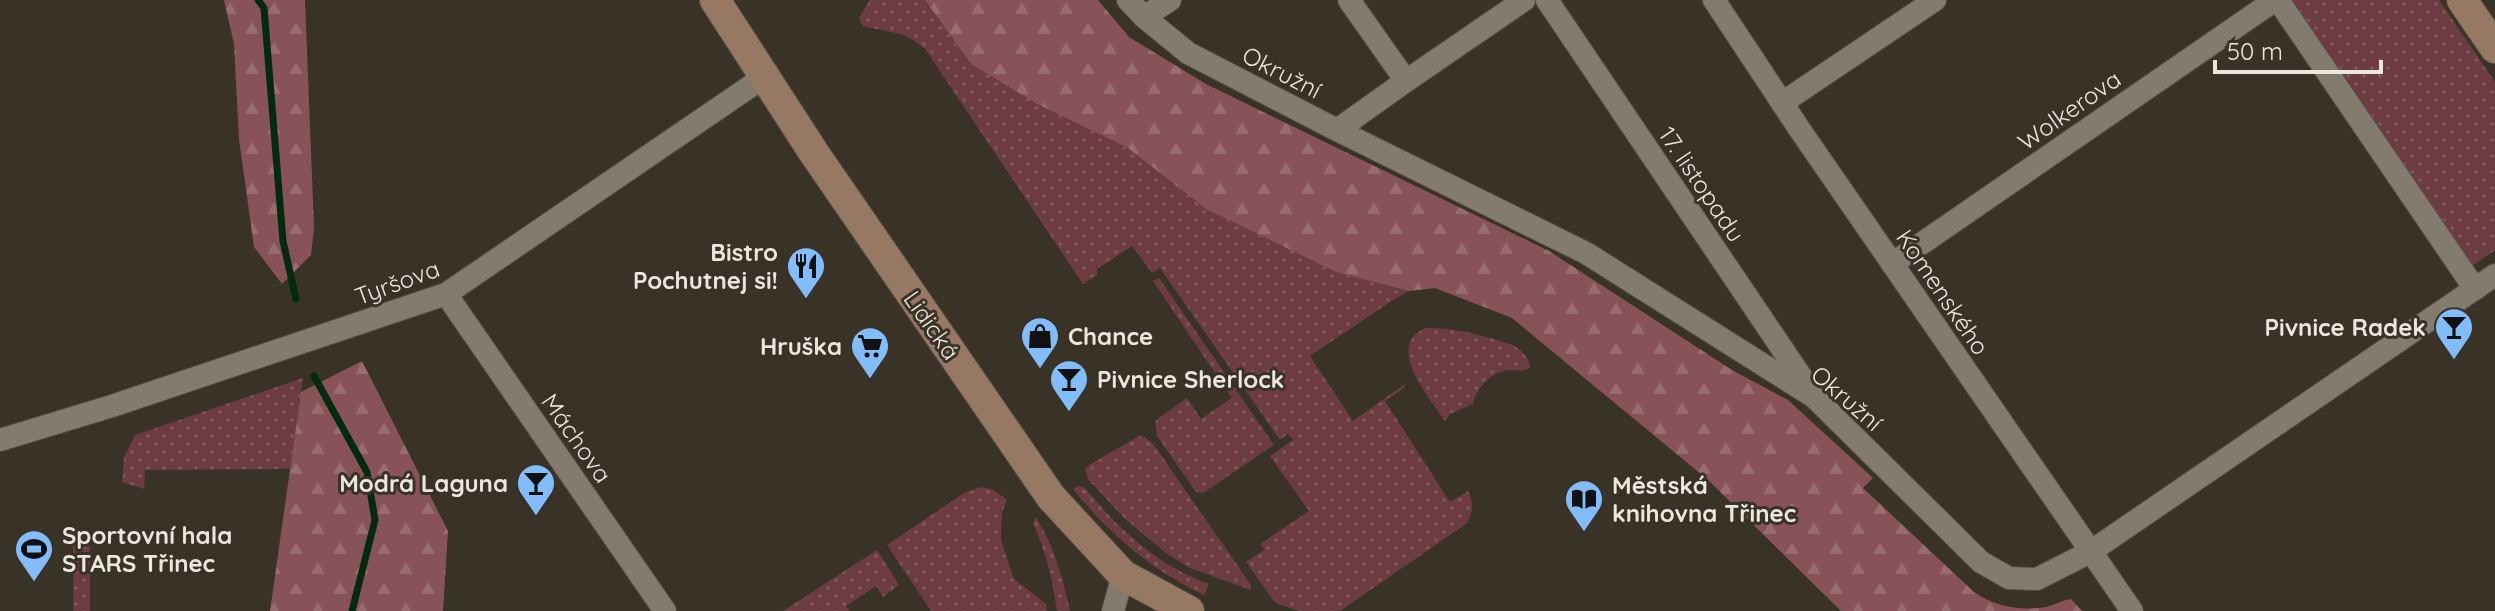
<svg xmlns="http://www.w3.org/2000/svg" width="2495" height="611" font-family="Quicksand,sans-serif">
  <defs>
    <pattern id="green-dots" width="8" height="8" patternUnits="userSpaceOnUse" patternTransform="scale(2)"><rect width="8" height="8" fill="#6c3c42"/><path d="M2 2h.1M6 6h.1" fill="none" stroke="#81585d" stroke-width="1.8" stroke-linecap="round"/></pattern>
    <pattern id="forest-firs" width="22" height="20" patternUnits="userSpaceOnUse" patternTransform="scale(2)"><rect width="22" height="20" fill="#875358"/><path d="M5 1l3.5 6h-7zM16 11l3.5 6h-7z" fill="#986c70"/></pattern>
  </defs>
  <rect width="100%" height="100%" fill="#393227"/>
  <path fill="url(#green-dots)" d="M870,0h55l46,64 66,40 91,44 78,61 130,63 73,19 -19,11 -80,54 43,65 52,-37 -1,4 -19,13 65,101 18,-11c6,12 6,21 -2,33l-126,87h-41l-21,-7 -5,-4 -27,-38 18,-12 -4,-6 49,-33 -39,-55 23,-16 -5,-6 -8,6 -120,-172 -8,5 -20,-27 -35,23v6l-14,9 -158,-235c-21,-19 -36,-16 -62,-23l-4,-8z
    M2292,0h147l56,82v168l-23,16z
    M1159,278l115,167 -71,48 -7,-1 -39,-56 -2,-15 32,-23 14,21 31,-21 -79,-117z
    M1425,328c30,-1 60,8 88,17 8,5 17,13 17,22 -8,6 -10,3 -19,3 -20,1 -34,17 -38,34l-23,10 -5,7c-15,-23 -61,-74 -20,-93z
    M303,378l-13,91 -145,1 -1,19 -22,-7 2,-25 11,-22z
    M1139,436l6,1 9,8 97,140v5l-61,-22 -24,-15 -41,-34 -37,-40 -3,-10 4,-4z
    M1078,486l7,2c34,42 72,77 124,96l-5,11c-51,-24 -96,-62 -131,-106z
    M981,487l13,3 13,10 -5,13 -1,27 13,39 32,25 1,7h-116l-44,-66 77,-52z
    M1036,517c18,29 27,61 34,94h-13c-5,-35 -10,-55 -24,-88z
    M80,534l10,4v73h-17v-64l-3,-1v-8z
    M877,550l22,35 -16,12 -7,-11 -30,20 4,5h-67z"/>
  <path fill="url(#forest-firs)" d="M224,0h81l9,228 -3,27 -29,29 -28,-37 -15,-108 -5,-95z
    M925,0h173l31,37 77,47 343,167 183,119 56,30 85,78 -10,10 111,104c22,15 46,19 72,15 9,-2 16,-7 25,-8l11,12h-241l-133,-131 -196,-162 -77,-30 -26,3 -73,-19 -130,-63 -78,-61 -91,-44 -66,-40z
    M362,361l86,170 -5,80h-173l31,-219z"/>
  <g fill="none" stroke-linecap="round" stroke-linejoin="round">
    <path stroke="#012b0d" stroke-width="7" d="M258,0l6,8 19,233 13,58
      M314,376l53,96 8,48 -23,91"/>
    <g stroke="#554f45" stroke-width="24">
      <path id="street" d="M1128,0l16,17 44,36 149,77 249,123 228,144 167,165 28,16 28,1 53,-27 405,-277
        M1547,0l263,390
        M1714,0l86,130 332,481
        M2278,0l197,289
        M1144,17l26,-17
        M1406,81l118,-81
        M1782,103l153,-103
        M1337,130l69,-49 -57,-81
        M1892,264l383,-264
        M446,294l219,317
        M0,440l112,-34 334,-112 318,-217
        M1113,611l10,-36"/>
    </g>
    <g stroke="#554f45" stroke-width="32">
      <path id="secondary" d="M715,0l99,153 237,344 72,78 66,36
        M2462,0l33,48"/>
    </g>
    <use href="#street" stroke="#837b6e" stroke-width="22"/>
    <use href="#secondary" stroke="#977963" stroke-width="30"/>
  </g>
  <defs>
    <g id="restaurant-pin" transform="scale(2)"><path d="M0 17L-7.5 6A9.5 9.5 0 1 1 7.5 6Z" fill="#82bcfa" stroke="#393227"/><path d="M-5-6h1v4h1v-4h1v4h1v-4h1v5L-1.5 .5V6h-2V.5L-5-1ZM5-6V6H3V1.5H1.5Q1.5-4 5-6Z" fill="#111"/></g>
    <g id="bar-pin" transform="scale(2)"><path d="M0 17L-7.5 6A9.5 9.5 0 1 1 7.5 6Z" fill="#82bcfa" stroke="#393227"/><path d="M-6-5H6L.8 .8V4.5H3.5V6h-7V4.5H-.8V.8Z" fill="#111"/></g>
    <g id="shop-pin" transform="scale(2)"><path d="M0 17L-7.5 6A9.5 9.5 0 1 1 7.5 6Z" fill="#82bcfa" stroke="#393227"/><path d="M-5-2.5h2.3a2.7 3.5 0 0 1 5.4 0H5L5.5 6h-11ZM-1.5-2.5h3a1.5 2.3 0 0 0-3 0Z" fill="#111"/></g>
    <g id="supermarket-pin" transform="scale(2)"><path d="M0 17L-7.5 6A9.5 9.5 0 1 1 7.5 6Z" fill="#82bcfa" stroke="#393227"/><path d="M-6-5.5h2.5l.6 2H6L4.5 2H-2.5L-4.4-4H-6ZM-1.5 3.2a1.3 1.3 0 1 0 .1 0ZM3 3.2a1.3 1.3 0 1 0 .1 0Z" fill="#111"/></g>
    <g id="library-pin" transform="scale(2)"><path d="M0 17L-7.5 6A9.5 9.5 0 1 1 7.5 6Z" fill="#82bcfa" stroke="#393227"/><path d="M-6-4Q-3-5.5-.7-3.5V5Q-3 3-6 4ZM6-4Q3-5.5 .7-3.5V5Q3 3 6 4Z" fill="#111"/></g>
    <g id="stadium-pin" transform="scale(2)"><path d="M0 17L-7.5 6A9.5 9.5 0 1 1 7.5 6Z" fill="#82bcfa" stroke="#393227"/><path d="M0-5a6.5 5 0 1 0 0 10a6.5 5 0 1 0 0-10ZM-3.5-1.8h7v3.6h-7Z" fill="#111"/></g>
  </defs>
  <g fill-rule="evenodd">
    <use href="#restaurant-pin" x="806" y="266"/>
    <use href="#bar-pin" x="2454" y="327"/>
    <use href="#shop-pin" x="1040" y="336"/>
    <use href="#supermarket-pin" x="870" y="346"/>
    <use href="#bar-pin" x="1069" y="379"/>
    <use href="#bar-pin" x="536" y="483"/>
    <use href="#library-pin" x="1584" y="499"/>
    <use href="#stadium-pin" x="34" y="549"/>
  </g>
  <g text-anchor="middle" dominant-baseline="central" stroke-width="6" stroke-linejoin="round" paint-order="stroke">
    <g font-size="24" fill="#ebe7df" stroke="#393227">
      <text transform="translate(1282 72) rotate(27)">Okružní</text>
      <text transform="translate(2069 110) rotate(-35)">Wolkerova</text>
      <text transform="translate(1702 184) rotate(56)">17. listopadu</text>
      <text transform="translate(397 282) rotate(-20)">Tyršova</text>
      <text transform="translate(1943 292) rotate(56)">Komenského</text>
      <text transform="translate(932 325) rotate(55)">Lidická</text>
      <text transform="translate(1847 398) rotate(41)">Okružní</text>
      <text transform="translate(577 438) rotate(55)">Máchova</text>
    </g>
    <g font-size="24" font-weight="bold" fill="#ebe7df" stroke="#393227" text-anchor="end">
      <text x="778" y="252">Bistro<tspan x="778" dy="28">Pochutnej si!</tspan></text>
      <text x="2426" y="327">Pivnice Radek</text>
      <text x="1068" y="336" text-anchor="start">Chance</text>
      <text x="842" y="346">Hruška</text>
      <text x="1097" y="379" text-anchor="start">Pivnice Sherlock</text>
      <text x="508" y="483">Modrá Laguna</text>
      <text x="1612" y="485" text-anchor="start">Městská<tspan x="1612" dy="28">knihovna Třinec</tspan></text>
      <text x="62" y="535" text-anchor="start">Sportovní hala<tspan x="62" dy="28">STARS Třinec</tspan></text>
    </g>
  </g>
  <path d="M2215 60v12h166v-12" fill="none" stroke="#ebe7df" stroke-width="4"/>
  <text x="2227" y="60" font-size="24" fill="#ebe7df" stroke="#393227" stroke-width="6" paint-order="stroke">50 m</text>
</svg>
